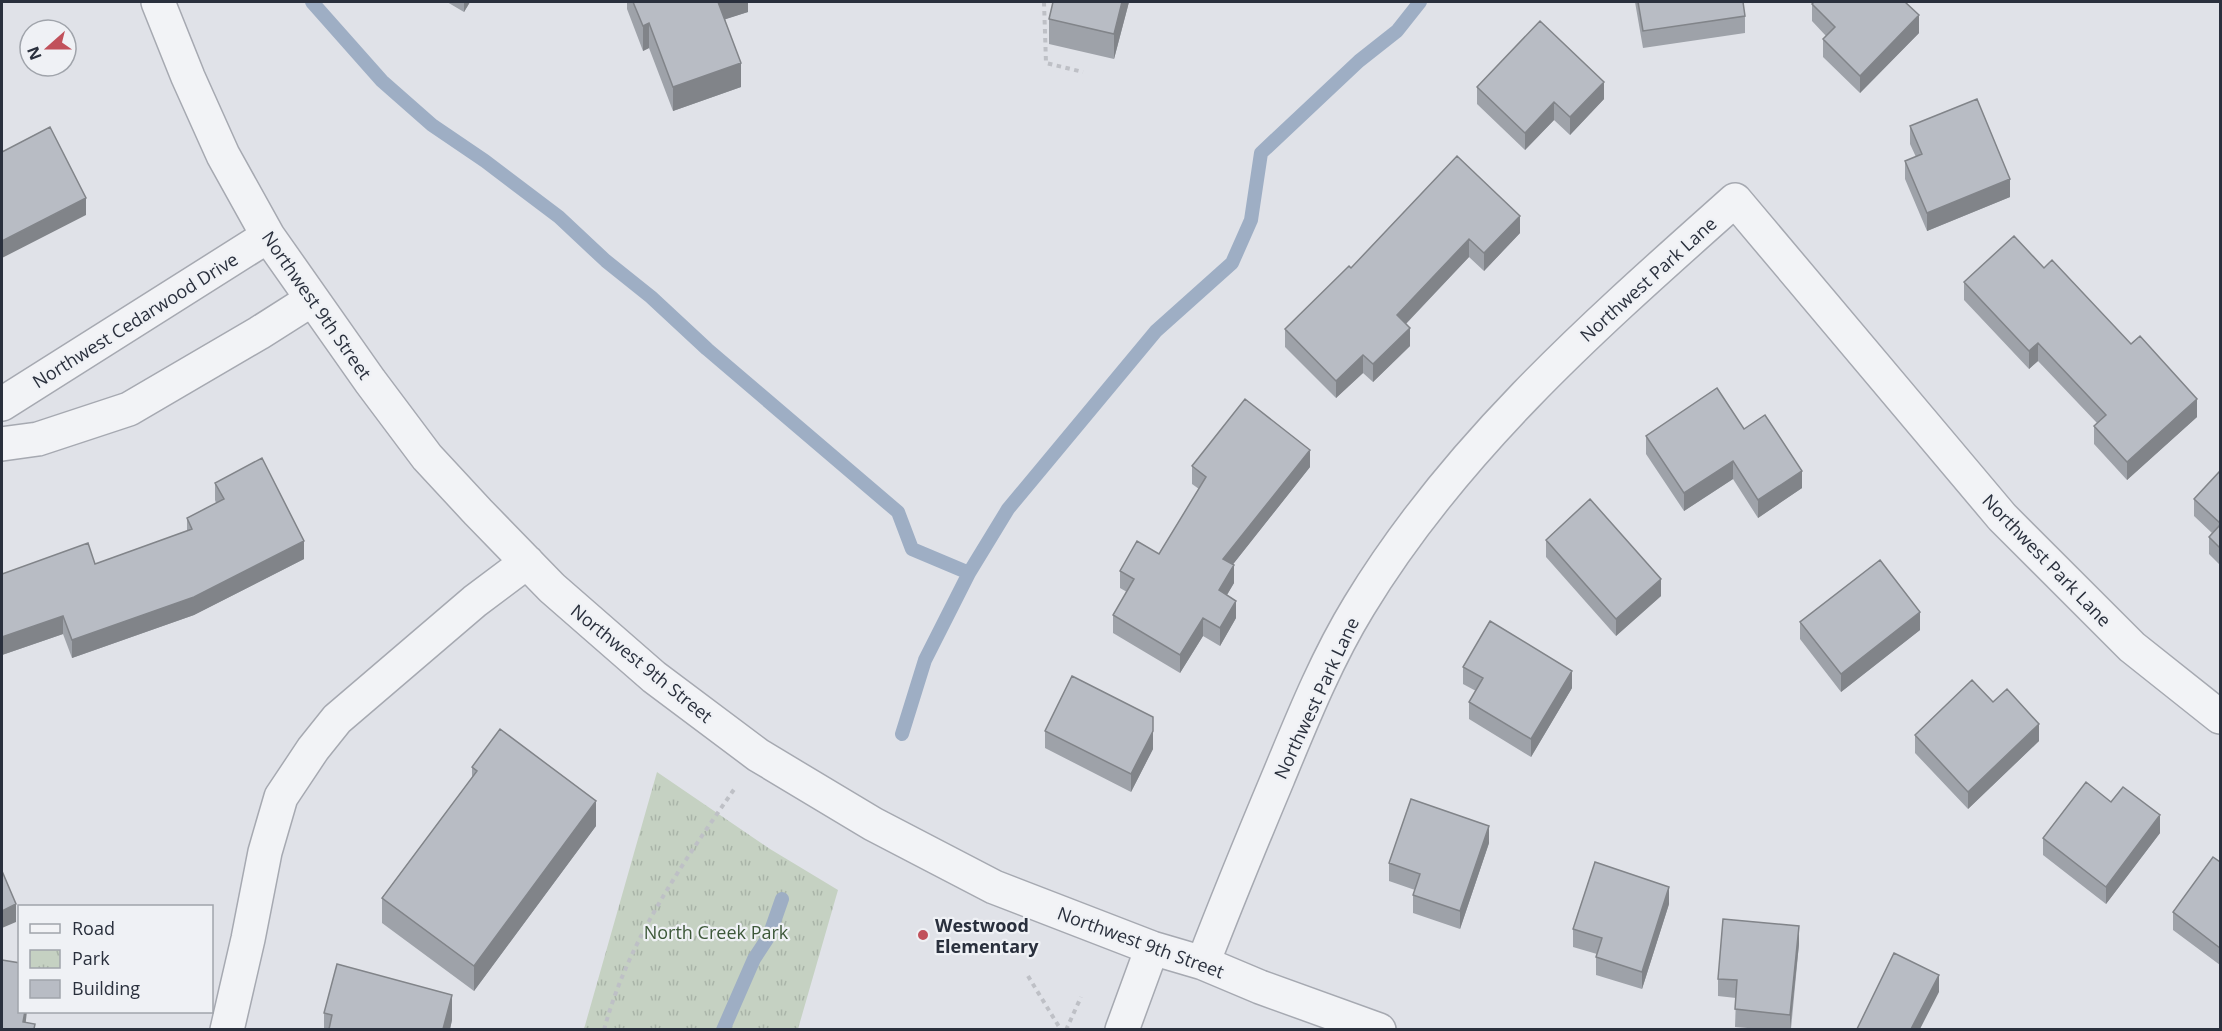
<svg xmlns="http://www.w3.org/2000/svg" width="2222" height="1031" font-family="'Open Sans',sans-serif">
  <defs>
    <pattern id="park-tufts" width="24" height="20" patternUnits="userSpaceOnUse" patternTransform="scale(1.5)"><rect width="24" height="20" fill="#c5d1c2"/><path d="M3 7l-1-3M5 7V3M7 7l1-3M15 17l-1-3M17 17v-4M19 17l1-3" fill="none" stroke="#a9b4a8"/></pattern>
  </defs>
  <rect width="100%" height="100%" fill="#e0e2e8"/>
  <path fill="url(#park-tufts)" d="M657,772l113,77 68,41 -40,139h-214z"/>
  <g fill="none" stroke-linecap="round" stroke-linejoin="round">
    <path stroke="#9eaec4" stroke-width="14" d="M312,2l70,79 50,44 53,36 74,56 47,44 45,36 56,52 191,163 14,37 57,24
      M902,734l23,-74 44,-87 39,-64 148,-178 76,-68 19,-43 10,-67 98,-92 38,-30 23,-29
      M723,1030l31,-71 15,-23 13,-37"/>
    <g stroke="#a6a9b1" stroke-width="36">
      <path id="minor" d="M158,2l30,75 35,78 45,81 102,145 57,76 51,55 74,76 102,89 104,78 115,69 121,63 158,61 51,15 57,24 119,43
        M2,404l266,-168
        M2,444l36,-5 91,-30 130,-76 52,-33
        M1203,963c24,-62 49,-123 75,-185 24,-58 48,-118 81,-172 97,-160 238,-283 376,-406l267,317 130,130 88,70
        M227,1030l21,-91 17,-87 16,-55 32,-48 24,-30 138,-118 52,-39
        M1122,1030l30,-82"/>
    </g>
    <path stroke="#bec0c6" stroke-width="4" stroke-dasharray="4.5 4.5" stroke-linecap="butt" d="M1044,2l2,61 37,9
      M1028,976l33,54
      M604,1030c24,-90 79,-167 131,-242
      M1066,1030l15,-33"/>
    <use href="#minor" stroke="#f2f3f6" stroke-width="33"/>
  </g>
  <path fill="#9ea2a9" d="M447,2h23l-6,10z
    M627,2h121v10l-23,7 16,68 -68,24 -24,-63 -6,3 -16,-42z
    M1053,2h76l-15,57 -65,-15v-25z
    M1635,2h108l2,14v17l-102,15z
    M1812,4l107,29 -59,60 -37,-36v-18l3,-3 -14,-15z
    M1477,87l127,12 -34,36 -16,-15 -29,30 -48,-46z
    M1910,126l100,71 -83,34 -22,-52v-18l11,-4 -6,-13z
    M1457,156l63,77 -36,38 -15,-14 -63,67 4,22 -37,36 -10,-9 -27,25 -51,-51v-18l66,-61z
    M2044,268l153,149 -70,63 -33,-36v-18l3,-3 -59,-62 -9,8 -65,-69v-18z
    M1744,429l58,59 -44,30 -25,-39 -49,32 -38,-57v-18z
    M1192,466l118,1 -77,97 1,19 -7,12 9,23 -16,28 -17,-10 -23,37 -67,-40v-18l14,-23 -7,-4v-17l39,-17 40,-65 -7,-5z
    M2220,471v94l-11,-11v-17l3,-4 -18,-17v-17z
    M215,483l89,76 -110,56 -122,43 -9,-24 -61,21v-81l93,-10 92,-33v-13l29,-15 -1,-3z
    M1546,540l115,56 -45,40 -70,-79z
    M1800,622l120,8 -79,62 -41,-53z
    M1463,667l109,21 -41,69 -62,-38v-17l7,-11 -13,-7z
    M1045,731l108,18 -22,43 -86,-44z
    M1915,735l124,6 -71,68 -53,-56z
    M472,767l124,59 -122,165 -92,-68v-25l90,-120z
    M2111,802l49,31 -54,71 -63,-49v-17z
    M1489,843l-29,86 -47,-16v-18l2,-5 -26,-9v-18z
    M2220,862v103l-47,-35v-18z
    M1669,904l-27,85 -46,-14v-18l1,-3 -24,-7v-18z
    M1799,944l-8,85h-31l-25,-2 1,-29 -18,-2v-17z
    M324,1013l128,7 -2,9h-126z"/>
  <path fill="#818489" d="M464,2h6l-6,10z
    M717,2h31v10l-31,10z
    M1122,2h7l-15,57v-25z
    M1919,15v18l-59,60v-17z
    M649,23v25l-6,3v-25z
    M741,63v24l-68,24v-24z
    M1604,82v17l-34,36v-18z
    M1554,102v18l-29,30v-17z
    M2010,179v18l-83,34v-18z
    M86,198v17l-84,43v-17z
    M1520,216v17l-36,38v-18z
    M1469,239v18l-72,76v-18z
    M1410,328v18l-37,36v-18z
    M2038,343v18l-9,8v-18z
    M1363,355v18l-27,25v-17z
    M2197,399v18l-70,63v-18z
    M1310,450v17l-87,110v-18z
    M1733,461v18l-49,32v-18z
    M1802,471v17l-44,30v-18z
    M304,541v18l-110,56 -122,43v-18z
    M1234,565v18l-15,25v-18z
    M1661,579v17l-45,40v-17z
    M1236,601v17l-16,28v-18z
    M1920,612v18l-79,62v-18z
    M63,616v18l-61,21v-18z
    M1203,618v18l-23,37v-18z
    M1572,671v17l-41,69v-18z
    M2039,724v17l-71,68v-17z
    M1153,731v18l-22,43v-18z
    M596,801v25l-122,165v-25z
    M2160,815v18l-54,71v-17z
    M1489,826v17l-29,86v-18z
    M1669,887v17l-27,85v-17z
    M16,904v18l-14,6v-17z
    M1799,926v18l-9,85v-14z
    M1939,975v17l-19,37h-9z
    M452,995v25l-2,9h-7z
    M25,1011h2l-2,18 -2,-7z"/>
  <path fill="#b8bcc4" stroke="#818489" stroke-width="1.5" d="M633,2h85l23,61 -68,24 -24,-64 -6,3z
    M1053,2h69l-8,32 -65,-15z
    M1638,2h105l2,14 -102,15z
    M1814,2h91l14,13 -59,61 -37,-37 12,-12 -23,-23z
    M1540,21l64,61 -34,35 -16,-15 -29,31 -48,-46z
    M1977,99l33,80 -83,34 -22,-52 17,-7 -12,-28z
    M50,127l36,71 -84,43v-89z
    M1457,156l63,60 -36,37 -15,-14 -72,76 13,13 -37,36 -10,-9 -27,26 -51,-52 64,-63 2,2z
    M2014,236l30,32 8,-8 79,84 9,-8 57,63 -70,63 -33,-36 12,-11 -68,-72 -9,8 -65,-69z
    M1717,388l27,41 21,-14 37,56 -44,29 -25,-39 -49,32 -38,-57z
    M1245,399l65,51 -87,109 11,6 -15,25 17,11 -16,27 -17,-10 -23,37 -67,-40 21,-36 -14,-8 17,-30 22,13 47,-77 -14,-11z
    M262,458l42,83 -110,56 -122,43 -9,-24 -61,21v-63l86,-31 7,21 97,-35 -5,-11 37,-19 -9,-16z
    M2220,471v52l-26,-24z
    M1590,499l71,80 -45,40 -70,-79z
    M2220,525v23l-11,-11z
    M1880,560l40,52 -79,62 -41,-52z
    M1490,621l82,50 -41,68 -62,-37 14,-24 -20,-11z
    M1072,676l81,41v14l-22,43 -86,-43z
    M1972,680l21,22 14,-13 32,35 -71,68 -53,-57z
    M500,729l96,72 -122,165 -92,-68 95,-127 -5,-4z
    M2086,782l25,20 12,-15 37,28 -54,72 -63,-49z
    M1411,799l78,27 -29,85 -47,-16 7,-21 -31,-11z
    M2213,857l7,5v86l-47,-36z
    M1595,862l74,25 -27,85 -46,-15 6,-19 -29,-9z
    M2,871l14,33 -14,7z
    M1723,919l76,7 -9,89 -55,-6 2,-29 -19,-1z
    M1894,953l45,22 -28,54h-54z
    M2,960l18,3v48h5l-2,11 12,2 -1,5h-32z
    M337,964l115,31 -9,34h-114l3,-14 -8,-2z"/>
  <circle fill="#c1515b" stroke="#eff1f5" stroke-width="2" cx="923" cy="935" r="6"/>
  <g text-anchor="middle" dominant-baseline="central" stroke-width="4.5" stroke-linejoin="round" paint-order="stroke">
    <g font-size="18" fill="#2a303d" stroke="#eff1f5">
      <text transform="translate(1648 279) rotate(-42)">Northwest Park Lane</text>
      <text transform="translate(317 305) rotate(55)">Northwest 9th Street</text>
      <text transform="translate(135 320) rotate(-32)">Northwest Cedarwood Drive</text>
      <text transform="translate(2047 560) rotate(46)">Northwest Park Lane</text>
      <text transform="translate(642 663) rotate(39)">Northwest 9th Street</text>
      <text transform="translate(1316 698) rotate(-65)">Northwest Park Lane</text>
      <text transform="translate(1141 942) rotate(20)">Northwest 9th Street</text>
    </g>
    <g font-size="18" font-weight="bold" fill="#2a303d" stroke="#eff1f5" text-anchor="start">
      <text x="935" y="925">Westwood<tspan x="935" dy="21">Elementary</tspan></text>
    </g>
    <g font-size="18" fill="#3d5839" stroke="#eff1f5">
      <text x="716" y="932">North Creek Park</text>
    </g>
  </g>
  <rect width="2222" height="1031" fill="none" stroke="#2a303d" stroke-width="6"/>
  <rect x="18" y="905" width="195" height="108" fill="#eff1f5" stroke="#a0a4ab" stroke-width="1.5"/>
  <rect x="30" y="924" width="30" height="9" fill="#f2f3f6" stroke="#a0a4ab" stroke-width="1.5"/>
  <text x="72" y="935" font-size="18" fill="#2a303d">Road</text>
  <rect x="30" y="950" width="30" height="18" fill="url(#park-tufts)" stroke="#a0a4ab" stroke-width="1.5"/>
  <text x="72" y="965" font-size="18" fill="#2a303d">Park</text>
  <rect x="30" y="980" width="30" height="18" fill="#b8bcc4" stroke="#a0a4ab" stroke-width="1.5"/>
  <text x="72" y="995" font-size="18" fill="#2a303d">Building</text>
  <g transform="translate(48 48) rotate(249)"><circle r="28" fill="#eff1f5" stroke="#a0a4ab" stroke-width="1.5"/>
  <path d="M0-4.5L10 22L0 15L-10 22Z" fill="#c1515b"/>
  <text y="-9" font-size="16" font-weight="bold" text-anchor="middle" fill="#2a303d">N</text>
  </g>
</svg>
